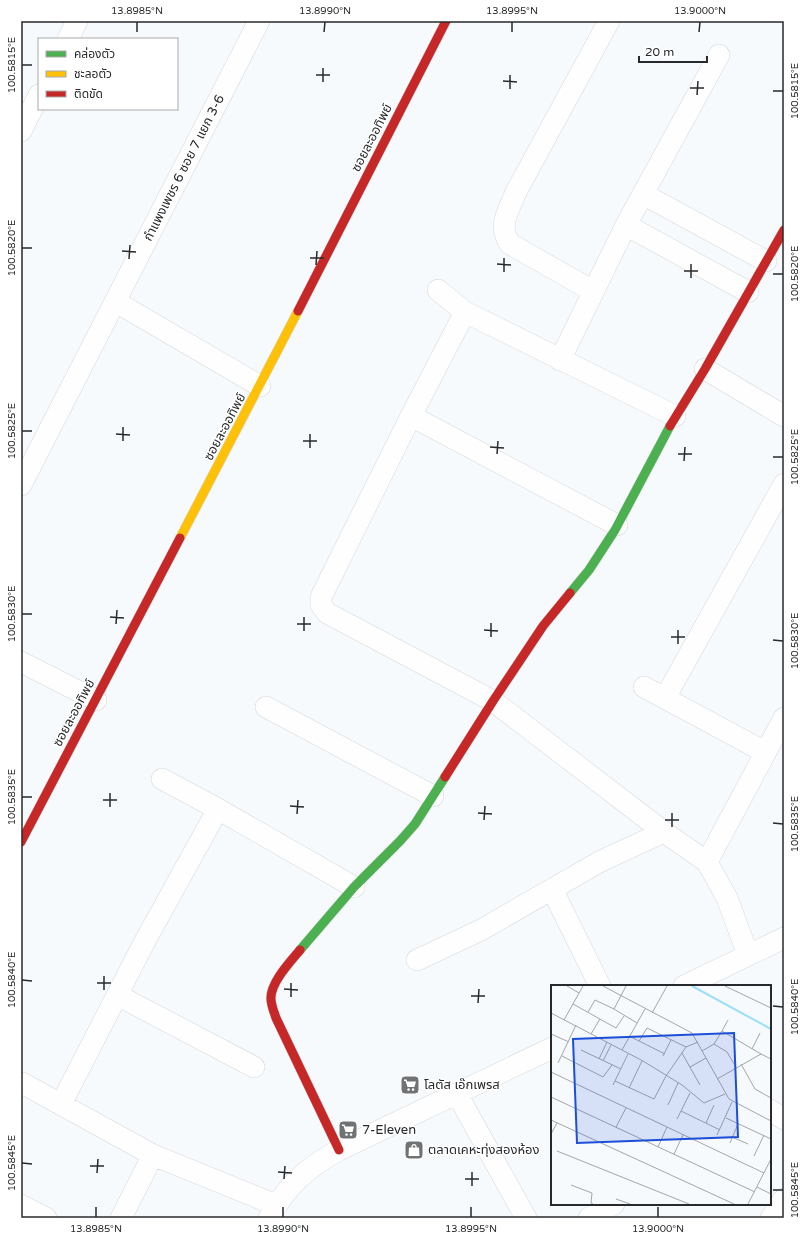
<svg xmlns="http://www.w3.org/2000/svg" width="805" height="1239" font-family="'Varela Round','Noto Sans Thai',sans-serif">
  <rect width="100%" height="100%" fill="#f7fafd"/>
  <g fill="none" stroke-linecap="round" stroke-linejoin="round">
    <g stroke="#d5d7da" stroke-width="22">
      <path id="street" d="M68,39l9,-18
        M21,131l18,-36
        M643,194l123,67
        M626,225l122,67
        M438,290l27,22 210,104
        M593,291l-83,-47c-13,-18 -1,-34 6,-52l93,-171
        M116,302l144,84
        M465,312l-54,104 -90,181v8l6,8 166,88 171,131 43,30 20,36 21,57
        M560,360l66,-135 93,-170
        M705,369l79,47
        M411,416l206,109
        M21,485l238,-464
        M21,662l75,38
        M644,687l121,65
        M665,698l119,-214
        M266,707l167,89
        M162,779l56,30 136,78
        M707,862l77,-144
        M552,889l48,97
        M417,960l64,-30 120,-69 63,-29
        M684,986l100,-48
        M117,995l137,72
        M22,1083l131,72 123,50
        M457,1094l69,124
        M61,1104l84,-163 73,-132
        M770,1110l14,9
        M21,1205l25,13
        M121,1218l32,-63
        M269,1218c18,-33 38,-50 70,-68l213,-102
        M589,1218l25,-14
        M771,1218l13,-19"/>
    </g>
    <g stroke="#d5d7da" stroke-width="10">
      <path id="fast" d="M570,593l19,-23 26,-40 55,-104
        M300,950l54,-63 46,-46 15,-17 30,-47"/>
    </g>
    <g stroke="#d5d7da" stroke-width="10">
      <path id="slow" d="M180,538l118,-227"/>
    </g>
    <g stroke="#d5d7da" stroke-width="10">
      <path id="jam" d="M298,311l148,-290
        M670,426l35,-57 79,-139
        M445,777l48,-76 50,-75 27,-33
        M21,842l159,-304
        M300,950c-10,12 -30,33 -29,49 0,6 3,13 5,19l63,132"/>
    </g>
    <use href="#street" stroke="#fefeff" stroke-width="21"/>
    <use href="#fast" stroke="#4caf50" stroke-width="9"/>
    <use href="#slow" stroke="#ffc107" stroke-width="9"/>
    <use href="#jam" stroke="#c62828" stroke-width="9"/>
  </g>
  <path fill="none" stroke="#27292b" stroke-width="1.5" d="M137,32v-10M324,32l1,-10M512,32v-10M699,32l1,-10M22,65h10M316,75h14M503,81l14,1M323,82v-14M690,88h14M510,89v-14M773,91h10M697,95l1,-14M22,248h10M122,251l14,1M310,258h14M129,259l1,-14M497,264l14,1M316,265l1,-14M684,271h14M504,272v-14M773,274h10M691,278v-14M22,431h10M116,434l14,1M123,441v-14M303,441h14M490,447l14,1M310,448v-14M497,454l1,-13M678,454h14M773,457h10M684,461l1,-14M22,614h10M110,617l14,1M116,624l1,-14M297,624h14M484,630l14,1M304,631v-14M491,637v-14M671,637h14M773,640l10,1M678,644v-14M22,797h10M103,800h14M290,806l14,1M110,807v-14M478,813l14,1M297,814l1,-14M484,820l1,-14M665,820h14M773,823l10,1M672,827v-14M22,980l10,1M97,983h14M284,989l14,1M104,990v-14M471,996h14M291,997v-14M478,1003l1,-14M773,1006l10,1M22,1163l10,1M90,1166h14M278,1172l14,1M97,1173l1,-14M284,1179l1,-13M465,1179h14M472,1186v-14M773,1190h10M96,1217v-10M283,1217v-10M471,1217v-10M658,1217v-10"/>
  <defs>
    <g id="supermarket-square" transform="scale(1)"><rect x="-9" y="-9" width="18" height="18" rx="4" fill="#707274" stroke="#fff"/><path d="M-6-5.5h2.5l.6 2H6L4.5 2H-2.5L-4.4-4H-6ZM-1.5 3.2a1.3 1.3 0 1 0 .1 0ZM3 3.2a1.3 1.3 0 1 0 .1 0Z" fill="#fff"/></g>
    <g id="shop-square" transform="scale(1)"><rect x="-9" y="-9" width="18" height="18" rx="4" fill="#707274" stroke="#fff"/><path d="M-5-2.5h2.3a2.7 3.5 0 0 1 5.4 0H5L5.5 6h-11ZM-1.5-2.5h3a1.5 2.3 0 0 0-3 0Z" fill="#fff"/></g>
  </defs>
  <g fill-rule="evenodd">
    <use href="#supermarket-square" x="410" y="1085"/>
    <use href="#supermarket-square" x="348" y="1130"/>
    <use href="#shop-square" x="414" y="1150"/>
  </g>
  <g text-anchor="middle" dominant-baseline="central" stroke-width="3" stroke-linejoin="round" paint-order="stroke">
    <g font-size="13" fill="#27292b" stroke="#fff">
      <text transform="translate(372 138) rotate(-63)">ซอยละออทิพย์</text>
      <text transform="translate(184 168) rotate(-63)">กำแพงเพชร 6 ซอย 7 แยก 3-6</text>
      <text transform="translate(225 427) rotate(-62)">ซอยละออทิพย์</text>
      <text transform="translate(74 713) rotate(-62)">ซอยละออทิพย์</text>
    </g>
    <g font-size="13" fill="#27292b" stroke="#fff" text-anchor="start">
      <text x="424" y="1085">โลตัส เอ๊กเพรส</text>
      <text x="362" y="1130">7-Eleven</text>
      <text x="428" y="1150">ตลาดเคหะทุ่งสองห้อง</text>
    </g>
  </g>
  <g transform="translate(551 985)">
    <rect width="220" height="220" fill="#f7fafd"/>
    <path fill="none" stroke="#9ddefb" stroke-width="2" d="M141,1l79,43"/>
    <path fill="none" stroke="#a4a6a9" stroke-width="1" d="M16,1l12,7M52,1l89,47 37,66 42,22M75,1l-12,23 23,14M174,1l46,22M22,19l43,24 8,-12M37,27l7,-12 19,9M0,28l92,48 39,24 22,18 21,-9M101,28l15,-27M13,35l19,-34M171,46l6,-11M0,49l18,8M40,49l9,-15M78,51l36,18M88,56l8,-13 39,19M201,64l8,-16M30,65l40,19M71,65l23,-41M151,66l12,-7M131,68l18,32M11,71l41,21 9,-12M112,71l8,-16M48,74l8,-17M52,76l8,-16M7,78l18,-38M190,79l14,25 16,9M139,82l16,-9M185,82l-9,-15 -13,-8 8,-13 39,23M0,87l213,101M166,94l44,-25 10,5M64,96l39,18 12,-23 20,-29 12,-5M62,100l15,-31M78,103l13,-27M0,112l204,95M117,120l10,-22M130,126l39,19M175,133l45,21M126,134l13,-26M0,135l183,84M155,138l8,-18M65,142l10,-19M0,149l6,-11M166,150l15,-33M181,152l16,7M179,158l8,-19M107,162l9,-20M6,166l132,53M123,169l9,-19M203,171l10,-21M20,200l21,8 -1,10 2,1M206,202l14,7M65,214l14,5M197,219l23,-45"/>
    <path fill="#1d4ed8" fill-opacity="0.15" stroke="#1d4ed8" stroke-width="2" d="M183,48l4,104 -161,6 -4,-104z"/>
    <rect width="220" height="220" fill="none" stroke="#27292b" stroke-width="2"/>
  </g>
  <rect width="805" height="1239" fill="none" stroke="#ffffff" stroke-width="44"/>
  <rect x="38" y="38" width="140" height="72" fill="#ffffff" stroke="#a9a9aa"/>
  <rect x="46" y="51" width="20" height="6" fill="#4caf50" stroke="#a9a9aa"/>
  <text x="74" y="58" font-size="12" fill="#27292b">คล่องตัว</text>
  <rect x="46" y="71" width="20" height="6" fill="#ffc107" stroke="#a9a9aa"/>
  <text x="74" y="78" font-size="12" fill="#27292b">ชะลอตัว</text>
  <rect x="46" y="91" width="20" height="6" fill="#c62828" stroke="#a9a9aa"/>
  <text x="74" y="98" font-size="12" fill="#27292b">ติดขัด</text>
  <path d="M639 56v6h68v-6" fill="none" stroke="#27292b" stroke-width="2"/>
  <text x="645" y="56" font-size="12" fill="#27292b" stroke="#ffffff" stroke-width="3" paint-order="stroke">20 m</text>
  <rect x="22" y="22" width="761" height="1195" fill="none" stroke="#27292b" stroke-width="1.5"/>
  <g font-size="10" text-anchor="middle" fill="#27292b">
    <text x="137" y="14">13.8985°N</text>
    <text x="325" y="14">13.8990°N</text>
    <text x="512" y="14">13.8995°N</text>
    <text x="700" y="14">13.9000°N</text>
    <text transform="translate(11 65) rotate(-90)" y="4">100.5815°E</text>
    <text transform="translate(794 91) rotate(-90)" y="4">100.5815°E</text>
    <text transform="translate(11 248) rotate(-90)" y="4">100.5820°E</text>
    <text transform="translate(794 274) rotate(-90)" y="4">100.5820°E</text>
    <text transform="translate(11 431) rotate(-90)" y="4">100.5825°E</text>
    <text transform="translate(794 457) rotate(-90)" y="4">100.5825°E</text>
    <text transform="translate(11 614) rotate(-90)" y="4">100.5830°E</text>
    <text transform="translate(794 641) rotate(-90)" y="4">100.5830°E</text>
    <text transform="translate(11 797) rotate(-90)" y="4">100.5835°E</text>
    <text transform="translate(794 824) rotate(-90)" y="4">100.5835°E</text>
    <text transform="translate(11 980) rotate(-90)" y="4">100.5840°E</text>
    <text transform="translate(794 1007) rotate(-90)" y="4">100.5840°E</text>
    <text transform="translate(11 1163) rotate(-90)" y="4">100.5845°E</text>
    <text transform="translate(794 1190) rotate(-90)" y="4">100.5845°E</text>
    <text x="96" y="1232">13.8985°N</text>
    <text x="283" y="1232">13.8990°N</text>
    <text x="471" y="1232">13.8995°N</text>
    <text x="658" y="1232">13.9000°N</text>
  </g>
</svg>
